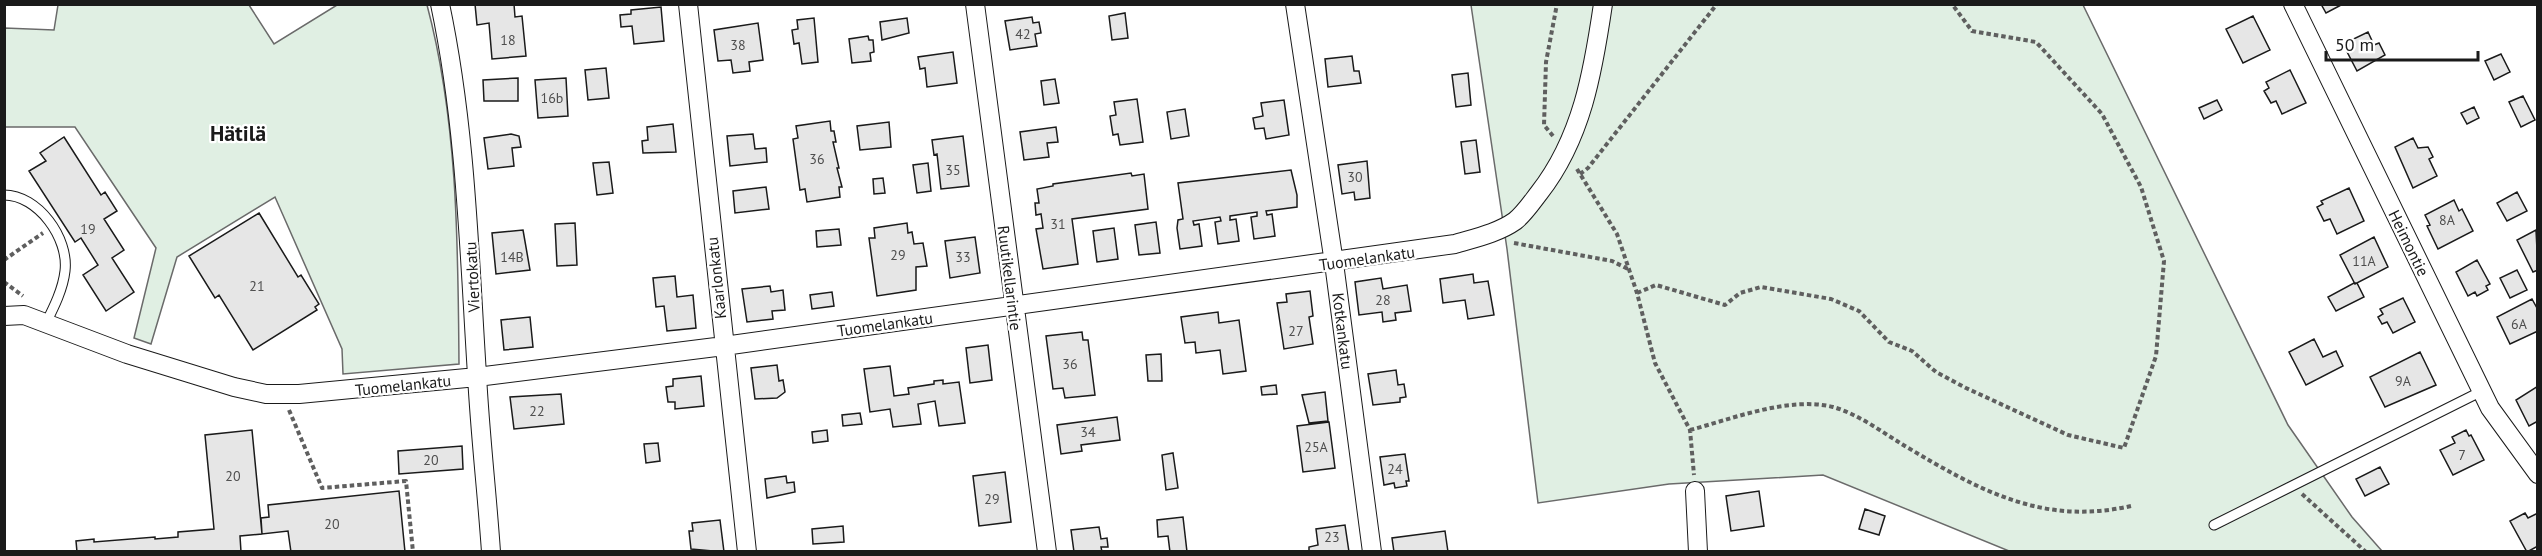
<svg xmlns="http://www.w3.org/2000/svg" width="2542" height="556" font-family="'PT Sans',sans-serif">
  <rect width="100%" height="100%" fill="#fff"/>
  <path fill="#e0efe3" stroke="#6a6a6a" stroke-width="1.5" d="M58,5h191l25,39 63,-39h90c31,116 31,240 32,359l-116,10 -1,-25 -67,-152 -98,60 -26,87 -17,-6 22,-90 -81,-121h-70v-99l49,2z
    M1471,5h612l205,420 64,92 30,34h-373l-186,-76 -154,9 -131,19 -31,-254z"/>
  <path fill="#e6e6e6" stroke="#1a1a1a" stroke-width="1.5" d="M475,4h39l1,13 7,-1 4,40 -34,3 -3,-36 -12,2z
    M2321,4h22l-17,9z
    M661,7l3,34 -30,3 -2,-18 -11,1 -1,-12 11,-1v-4z
    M1125,13l3,25 -16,2 -3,-24z
    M2253,16l17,34 -27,13 -17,-34z
    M1032,17l1,6 6,-1 2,11 -6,1 2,12 -27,4 -5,-29z
    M814,18l4,44 -16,2 -3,-21 -5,1 -2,-14 6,-1 -1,-9z
    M907,18l2,15 -27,7 -2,-18z
    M758,23l5,37 -14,2 1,9 -17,2 -2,-13 -13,1 -4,-31z
    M2368,32l6,13 5,-2 6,12 -28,16 -14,-27z
    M868,36l1,4h4l1,12 -4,1 1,8 -19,2 -3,-24z
    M953,52l4,31 -30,4 -2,-19 -5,1 -2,-12z
    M2501,54l9,18 -16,8 -9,-19z
    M1352,56l2,15h5l2,12 -33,4 -3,-28z
    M606,68l3,30 -21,2 -3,-30z
    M2290,70l16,33 -24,11 -6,-13 -5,2 -7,-12 5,-3 -3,-6z
    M1468,73l3,32 -15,2 -4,-32z
    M518,78v23h-34l-1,-21z
    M566,78l2,38 -30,2 -3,-38z
    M1055,79l4,24 -15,2 -3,-24z
    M2523,96l12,24 -14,7 -12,-25z
    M1137,99l6,43 -23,3 -2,-11 -5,1 -3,-19 6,-1 -2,-13z
    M1284,100l5,35 -23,4 -2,-11 -9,1 -2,-11 10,-2 -2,-13z
    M2217,100l5,10 -18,9 -5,-11z
    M2474,107l5,11 -12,6 -6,-11z
    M1185,109l4,27 -18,3 -4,-27z
    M830,121l1,10h3l2,11h-3l6,26h-2l5,19h-3l1,10 -33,5 -2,-13 -5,1 -7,-51 5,-1 -2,-12z
    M889,122l2,25 -31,3 -3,-24z
    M673,124l3,28 -33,1 -1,-12 6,-1 -1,-13z
    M1056,127l2,15 -11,1 2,14 -25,3 -4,-28z
    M511,134l8,2 2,11 -9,1 2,18 -26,3 -4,-31z
    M753,134l2,15 11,-1 1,14 -37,4 -3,-30z
    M963,136l6,50 -28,3 -4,-35 -3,1 -2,-15z
    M64,137l37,58 4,-3 12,19 -13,8 20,31 -12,8 22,34 -28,19 -23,-36 15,-10 -17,-27 -6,4 -46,-71 17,-10 -6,-8z
    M2413,138l5,10 10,-1 5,10 -4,2 8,17 -24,12 -18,-41z
    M1476,140l4,32 -15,2 -4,-32z
    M1367,161l3,37 -15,2 -1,-8 -12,2 -4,-29z
    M609,162l4,31 -16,2 -4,-32z
    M928,163l3,28 -14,2 -4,-28z
    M1291,170l6,25v12l-31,4 1,4 5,-1 3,22 -21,3 -3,-22 6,-1v-4l-27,4v4l6,-1 3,22 -21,3 -3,-22 6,-1 -1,-4 -27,4 1,4 5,-1 3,22 -22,3 -3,-21 1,-8 5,-1 -5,-36z
    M1131,173l1,3 12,-2 4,35 -76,10 6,45 -35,5 -7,-40 7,-1 -2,-14 -5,1 -1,-12h4l-2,-14 16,-3v-2z
    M883,178l2,15 -11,1 -1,-15z
    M766,187l3,22 -34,4 -2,-22z
    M2349,188l15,33 -27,13 -7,-15 -6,2 -7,-14 6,-3 -2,-3z
    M2517,192l10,19 -20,10 -10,-18z
    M2454,200l5,11 3,-2 11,22 -35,18 -11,-23 3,-1 -5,-10z
    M259,213l39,64 3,-2 18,29 -4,3 2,3 -64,40 -34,-55 -4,3 -26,-42z
    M1156,222l4,31 -21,2 -4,-30z
    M575,223l2,42 -20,1 -2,-42z
    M907,223l1,10 4,-1 2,12 9,-1 4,23 -11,1v23l-39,6 -8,-58h6l-1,-10z
    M1114,228l4,31 -21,3 -4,-31z
    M839,229l2,16 -24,2 -1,-16z
    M523,230l7,40 -34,4 -4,-41z
    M2536,230l2,40 -5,2 -16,-32z
    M975,237l5,36 -30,5 -5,-37z
    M2374,237l14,30 -33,17 -15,-29z
    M2477,260l13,24 -4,2 2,4 -11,6 -2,-4 -7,4 -12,-24z
    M2517,270l10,20 -17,8 -10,-20z
    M1473,274l1,9 14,-2 6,34 -26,4 -3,-19 -22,3 -3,-24z
    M675,276l2,21 16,-2 3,33 -29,3 -3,-25 -8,1 -3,-29z
    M1381,278l2,11 24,-4 4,26 -16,2 1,7 -13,2 -1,-10 -23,3 -4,-33z
    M2354,283h3l7,14 -28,14 -8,-14z
    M770,286l1,6 12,-2 2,20 -13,1 1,8 -26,3 -5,-33z
    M1310,291l3,25 -4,1 4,27 -29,5 -7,-46 10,-1 -1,-8z
    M832,292l2,14 -22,3 -2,-14z
    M2403,298l12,24 -22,11 -6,-11 -5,2 -4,-7 5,-3 -3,-5z
    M2532,299l6,11v21l-28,13 -13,-27z
    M1218,312l1,11 20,-3 7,51 -23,3 -3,-24 -24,3 -1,-11 -10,1 -4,-26z
    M530,317l3,30 -29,3 -3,-30z
    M1082,332l1,8h5l7,55 -30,3 -2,-10 -10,1 -7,-53z
    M2314,339l9,18 13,-6 7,15 -37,19 -17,-33z
    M988,345l4,35 -22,3 -4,-35z
    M2420,352l16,33 -51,22 -15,-30z
    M1161,354l1,27h-14l-2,-26z
    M777,365l2,16 4,-1 2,12 -8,6 -22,1 -4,-31z
    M890,366l4,30 15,-2 -1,-6 26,-4v-3l9,-1v4l16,-2 6,41 -26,3 -4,-25 -17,3 3,20 -28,3 -3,-18 -20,3 -6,-43z
    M1396,370l2,15 6,-1 2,13 -6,1v4l-27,3 -5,-31z
    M701,376l3,30 -29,3v-7h-7l-2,-15 7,-1v-7z
    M1276,385l1,9 -15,1 -1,-8z
    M2538,386v35l-9,5 -13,-26z
    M1325,392l3,29 -19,2 -7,-28z
    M561,394l3,30 -50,5 -4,-32z
    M860,413l2,11 -19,2 -1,-11z
    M1117,417l3,23 -39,5 1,6 -21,3 -4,-29z
    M1329,422l6,46 -32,4 -6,-46z
    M252,430l10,104 -22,2 1,16h-164l-1,-11 18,-2v3l61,-5v2l23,-2v-5l36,-3 -9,-94z
    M827,430l1,11 -15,2 -1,-11z
    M2466,430l3,6 2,-1 13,25 -31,15 -13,-25 15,-7 -3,-6z
    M658,443l2,18 -14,2 -2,-19z
    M462,446l1,23 -64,5 -1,-23z
    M1173,453l5,35 -12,2 -4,-35z
    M1405,454l4,27h-3l1,5 -12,2 -1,-5 -10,2 -4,-28z
    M2380,467l9,17 -24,12 -9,-17z
    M1005,472l6,50 -32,4 -6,-50z
    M786,476l1,7 7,-1 1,10 -28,6 -2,-19z
    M399,491l6,61h-114l-3,-21 -26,3 -1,-16 8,-1 -1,-12z
    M1759,491l5,35 -33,5 -5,-35z
    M1865,509l20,7 -6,19 -20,-6z
    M2525,513l3,5 10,-5v33l-11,6 -17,-31z
    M1183,517l4,35h-17l-2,-16 -10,1 -1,-17z
    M720,520l4,32 -33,-3 -2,-18h4l-1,-8z
    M1345,525l4,27h-40v-5l9,-2 -2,-16z
    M843,526l1,16 -31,2 -1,-15z
    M1099,527l2,12 6,-1 1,9h-7l1,5h-28l-3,-22z
    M1445,531l3,21h-54l-2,-14z"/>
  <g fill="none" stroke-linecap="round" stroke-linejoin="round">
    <g stroke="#1a1a1a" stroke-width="11">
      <path id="service" d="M4,195c34,0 65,43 61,76 -2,18 -11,36 -19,52
        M2214,525l268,-134"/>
    </g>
    <g stroke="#1a1a1a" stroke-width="20">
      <path id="minor" d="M440,4c26,123 29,246 37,371 3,59 10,118 14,177
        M688,4l59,548
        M975,4l72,548
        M1295,4l39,259 38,289
        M2293,4l197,404 48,66
        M4,316l20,-1 103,39 107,33 32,7h33l178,-17 247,-31 731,-102c20,-6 43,-11 60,-23 9,-7 17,-19 24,-28 43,-55 54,-121 64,-189
        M1695,491l3,61"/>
    </g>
    <path stroke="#5f5f5f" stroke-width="4" stroke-dasharray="4.5 3" stroke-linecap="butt" d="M1553,136l-9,-11 2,-63 11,-58
      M1577,169l40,65 20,59 18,70 35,67 4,45
      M1580,174l8,-6 129,-164
      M1514,243l98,18 16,8
      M4,260l39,-27
      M4,282l19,14
      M1637,293l19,-8 69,20 15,-12 21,-6 70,12 28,12 30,31 23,9 24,21 30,16 102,47 56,13 32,-92 8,-95 -23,-74 -39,-73 -66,-72 -64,-11 -20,-27
      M289,410l33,78 84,-7 7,71
      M1690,430c42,-11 99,-34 143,-23 25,7 49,25 72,39 74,44 137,80 226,60
      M2302,494l64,58"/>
    <use href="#service" stroke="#fff" stroke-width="9"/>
    <use href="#minor" stroke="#fff" stroke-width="18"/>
  </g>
  <g text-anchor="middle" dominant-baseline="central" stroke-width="4.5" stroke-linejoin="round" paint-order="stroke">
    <g font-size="14" fill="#4d4d4d">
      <text x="1023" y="34">42</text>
      <text x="508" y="40">18</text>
      <text x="738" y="45">38</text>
      <text x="552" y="98">16b</text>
      <text x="817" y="159">36</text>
      <text x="953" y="170">35</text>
      <text x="1355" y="177">30</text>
      <text x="2447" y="220">8A</text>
      <text x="1058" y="224">31</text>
      <text x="88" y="229">19</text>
      <text x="898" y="255">29</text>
      <text x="512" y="257">14B</text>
      <text x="963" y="257">33</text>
      <text x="2364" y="261">11A</text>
      <text x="257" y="286">21</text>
      <text x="1383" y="300">28</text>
      <text x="2519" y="324">6A</text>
      <text x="1296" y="331">27</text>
      <text x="1070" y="364">36</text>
      <text x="2403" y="381">9A</text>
      <text x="537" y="411">22</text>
      <text x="1088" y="432">34</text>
      <text x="1316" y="447">25A</text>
      <text x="2462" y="455">7</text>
      <text x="431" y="460">20</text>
      <text x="1395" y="469">24</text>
      <text x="233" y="476">20</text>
      <text x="992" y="499">29</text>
      <text x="332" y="524">20</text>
      <text x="1332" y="537">23</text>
    </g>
    <g font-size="16" fill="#1a1a1a" stroke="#fff">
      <text transform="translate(2409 243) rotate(64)">Heimontie</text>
      <text transform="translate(1367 258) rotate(-8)">Tuomelankatu</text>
      <text transform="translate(472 277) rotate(-93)">Viertokatu</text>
      <text transform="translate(716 278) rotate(-96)">Kaarlonkatu</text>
      <text transform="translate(1010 278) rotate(83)">Ruutikellarintie</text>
      <text transform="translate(885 324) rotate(-8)">Tuomelankatu</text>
      <text transform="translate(1343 331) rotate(83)">Kotkankatu</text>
      <text transform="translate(403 385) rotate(-6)">Tuomelankatu</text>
    </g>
    <g font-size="22" font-weight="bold" fill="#1a1a1a" stroke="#fff">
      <text x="238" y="133">Hätilä</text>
    </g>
  </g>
  <rect width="2542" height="556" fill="none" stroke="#1a1a1a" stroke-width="12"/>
  <path d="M2326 51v9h152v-9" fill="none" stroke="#1a1a1a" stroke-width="3"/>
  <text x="2335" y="51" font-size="18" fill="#1a1a1a" stroke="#ffffff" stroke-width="4.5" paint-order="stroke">50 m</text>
</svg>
